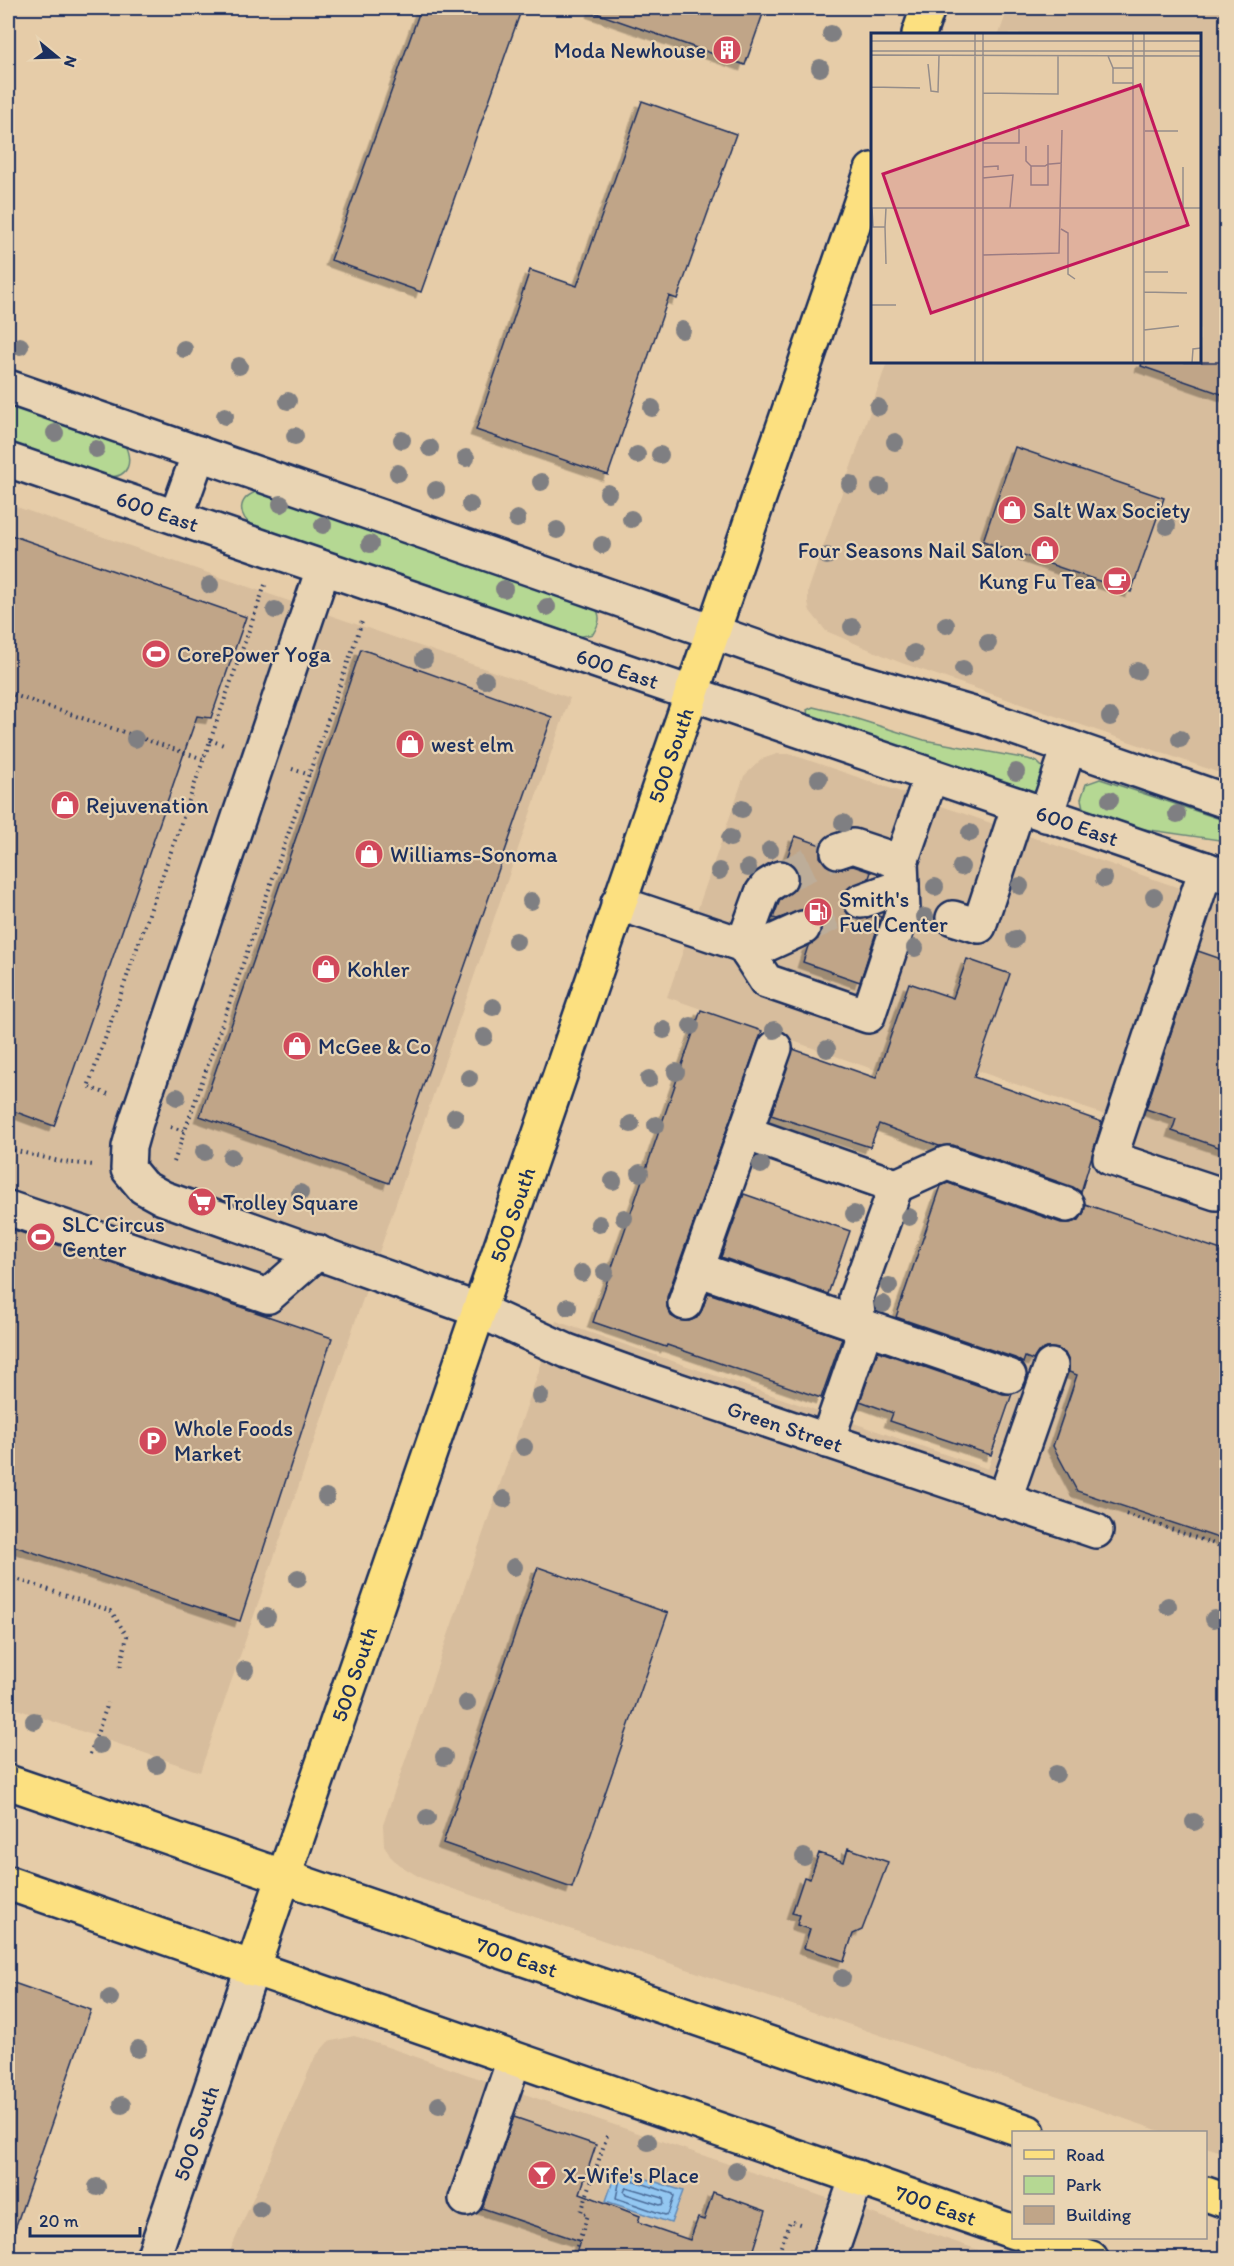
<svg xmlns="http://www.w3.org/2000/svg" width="1234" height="2266" font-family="Itim,sans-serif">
  <defs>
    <filter id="shadow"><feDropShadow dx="-5.5" dy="5.5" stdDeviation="0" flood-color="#0004"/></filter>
  </defs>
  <rect width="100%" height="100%" fill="#e6cca8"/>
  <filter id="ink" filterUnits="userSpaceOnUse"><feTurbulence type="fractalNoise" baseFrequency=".0167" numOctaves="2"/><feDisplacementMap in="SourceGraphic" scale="12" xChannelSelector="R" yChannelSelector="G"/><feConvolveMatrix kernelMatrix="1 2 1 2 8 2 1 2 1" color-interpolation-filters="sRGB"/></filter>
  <g filter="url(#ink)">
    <path fill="#d7bd9d" d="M1008,8h218v767l-327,-113 -73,-31 -16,-20 -2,-8v-12l79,-229h313v-328h-201z
      M8,504l562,194 -370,1074 -192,-66z
      M777,754h12l13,4 424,146v1250l-20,-7v-15h-43l-742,-254 -23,-14 -8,-8 -6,-11 -1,-20 173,-504 432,148 120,-353 -162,-56 -65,12 -214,-75 77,-221 18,-17z
      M354,2036l7,2 641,220h-775l88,-201 13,-15z"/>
    <path fill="#b5d893" stroke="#688478" stroke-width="1.5" d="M8,402l116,41c9,18 6,35 -17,34l-99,-34z
      M262,490l333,117c7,10 4,17 -2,27l-15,3 -324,-109c-19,-15 -16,-32 8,-38z
      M813,707l25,6 86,27 104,19 9,3 8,8 -7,20 -6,3 -223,-75 -2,-8z
      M1100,779l126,42v20l-124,-18 -18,-11 -3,-13 5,-15z"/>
    <path fill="#93c7f1" stroke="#638ab6" stroke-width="1.5" d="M617,2169l66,22 -12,32 -65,-22z"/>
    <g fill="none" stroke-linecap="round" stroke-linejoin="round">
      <path stroke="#4b6c99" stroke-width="1.5" d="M623,2177l50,17 1,3 -6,17 -3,1 -49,-17 4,-19z
        M626,2187l37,11 1,6 -4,1 -34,-11 -2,-3z"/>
    </g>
    <path fill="#c0a588" stroke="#1b2f5e" stroke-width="1.5" filter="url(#shadow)" d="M421,8h101l-101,284 -90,-32z
      M594,8h171l-20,57 -152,-53z
      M642,101l94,33 -59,165 -8,-3 -61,179 -132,-45 54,-160 47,16z
      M1142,362h85v34l-86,-30z
      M1015,447l149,51 -33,94 -148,-51z
      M8,534l238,83 -35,101 -14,-2 -143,410 -46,-17z
      M361,649l191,68 -163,466 -189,-67z
      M795,836l26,9 -1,12 6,8 8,4 19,-3 18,6 -2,6 -22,11 -4,9 1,10 5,8 9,4 18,-5 5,2 -21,65 -57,-20 5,-16 10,-7 4,-9 -2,-9 -6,-8 -10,-4 -27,10 -4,-1 7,-18 17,-14 2,-9 -3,-8 -10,-8z
      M1198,951l29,10v189l-55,-19 4,-12 -30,-10z
      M967,959l43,15 -36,103 128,45 -21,70 -8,-5 -120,-42 -14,1 -60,-22 -9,23 -99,-32 22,-66 83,29 33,-95 44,15z
      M701,1010l61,21 -95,266v10l4,9 7,4 11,1 8,-3 5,-8 6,-17 134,45 -21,60 -154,-53 -1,2 -73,-25z
      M948,1183l113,40h9l9,-3 5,-8 1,-8 142,48v289l-150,-50 -24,-45 24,-71 -8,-3v-10l-4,-9 -7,-4 -11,-1 -9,4 -5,8 -8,-3 -2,6 -8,-5 -119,-41 45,-131z
      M744,1194l106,37 -22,63 -107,-37z
      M8,1228l324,110 -92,283 -232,-77z
      M878,1351l125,43h9l-21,61 -101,-34 3,-8 -33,-12z
      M538,1567l130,46 -96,275 -129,-45z
      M848,1848l40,14 -26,68 -9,4 -9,27 -40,-13 6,-19 -13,-4 3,-10 -8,-2 12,-36 6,2 9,-26 25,9z
      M8,1981l83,29 -79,227 -4,-1z
      M514,2117l82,28 -16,48 60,23 -2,6 52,18 8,-22 6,2 9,-28 53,19 -15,48h-177l6,-18 -98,-33z"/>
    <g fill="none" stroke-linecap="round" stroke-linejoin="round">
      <path stroke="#bdad99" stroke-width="33" stroke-dasharray="33 16" stroke-linecap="butt" d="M780,878l58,-27
        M803,928l58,-27"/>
      <g stroke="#1b2f5e" stroke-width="38">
        <g id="minor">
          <path d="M8,387l811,282 161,47 246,85"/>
          <path id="s1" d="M8,460l1218,416"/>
          <path d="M176,517l23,-64"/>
          <path id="s2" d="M323,569l-187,553 -7,25 -1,22 15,18 20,11 315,112 89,41 75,27 454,153"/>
          <path d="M1046,815l23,-68"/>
          <path d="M838,851l15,-5 48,16"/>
          <path d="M1206,869l-96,289 106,35"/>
          <path d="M861,901l41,-15"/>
          <path d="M618,903l125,42 23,36 102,35 35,-105 -2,-49 30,-86"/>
          <path d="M953,918l26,8 40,-121"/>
          <path d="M743,945l19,-52 5,-7 13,-8"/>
          <path d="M748,953l55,-25"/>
          <path d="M745,1133l30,-85"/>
          <path d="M896,1186l51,-23 120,42"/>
          <path d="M8,1208l260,88 50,-44"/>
          <path d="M685,1303l12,-34"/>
          <path d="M827,1441l34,-99 -5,-45 40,-111 -151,-53 -48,136 312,107"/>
          <path d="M1004,1501l47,-135"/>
          <path d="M466,2199l48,-139"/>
          <path id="s3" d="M153,2258l99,-289"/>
          <path d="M829,2258l28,-81"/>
        </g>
      </g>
      <g stroke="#1b2f5e" stroke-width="38">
        <g id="major">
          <path d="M919,34l9,-26"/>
          <path id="s4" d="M8,1782l1020,350"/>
          <path id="s5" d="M8,1883l1006,349"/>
          <path id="s6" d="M252,1969l620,-1799"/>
          <path d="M1206,2194l20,7"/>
          <path d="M1030,2238l61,20"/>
        </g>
      </g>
      <path stroke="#1b2f5e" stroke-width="4" stroke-dasharray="1.5 4.5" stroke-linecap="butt" d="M8,693l195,66
        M210,740l16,6
        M292,769l18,6
        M108,1094l-20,-7 177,-502
        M171,1127l13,4
        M8,1149l55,13 31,3
        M174,1162l189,-543
        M1126,1514l100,34
        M8,1576l103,35 16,25 -7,33
        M90,1754l18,-51
        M573,2258l15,-43 -7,-3 27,-79
        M777,2258l13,-37 13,4"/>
      <use href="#minor" stroke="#e9d4b3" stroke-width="33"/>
      <use href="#major" stroke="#fce080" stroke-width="33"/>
    </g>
    <g fill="#7f7f82">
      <circle cx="831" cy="34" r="9"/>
      <circle cx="820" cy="68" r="9"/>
      <circle cx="682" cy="330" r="9"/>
      <circle cx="20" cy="346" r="9"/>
      <circle cx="184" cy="349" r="9"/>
      <circle cx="239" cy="366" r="9"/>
      <circle cx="288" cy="401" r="9"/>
      <circle cx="878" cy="407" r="9"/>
      <circle cx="652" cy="408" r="9"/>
      <circle cx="225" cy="416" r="9"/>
      <circle cx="55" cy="433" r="9"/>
      <circle cx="295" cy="436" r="9"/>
      <circle cx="402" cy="440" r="9"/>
      <circle cx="895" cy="442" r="9"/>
      <circle cx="430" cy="448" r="9"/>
      <circle cx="96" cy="449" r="9"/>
      <circle cx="637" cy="455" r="9"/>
      <circle cx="660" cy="455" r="9"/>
      <circle cx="466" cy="458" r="9"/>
      <circle cx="398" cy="473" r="9"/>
      <circle cx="541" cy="482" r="9"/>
      <circle cx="850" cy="484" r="9"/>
      <circle cx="880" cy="487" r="9"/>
      <circle cx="436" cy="490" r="9"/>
      <circle cx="608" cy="493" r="9"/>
      <circle cx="281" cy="504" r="9"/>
      <circle cx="470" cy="505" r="9"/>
      <circle cx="517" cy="519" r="9"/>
      <circle cx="631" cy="519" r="9"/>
      <circle cx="323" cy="525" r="9"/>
      <circle cx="1167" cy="526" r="9"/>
      <circle cx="557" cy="530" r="9"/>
      <circle cx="370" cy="544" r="9"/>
      <circle cx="602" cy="545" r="9"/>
      <circle cx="827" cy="556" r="9"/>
      <circle cx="210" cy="585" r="9"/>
      <circle cx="504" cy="589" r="9"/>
      <circle cx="547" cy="607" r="9"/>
      <circle cx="275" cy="610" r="9"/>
      <circle cx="946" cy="625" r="9"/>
      <circle cx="852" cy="627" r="9"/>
      <circle cx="988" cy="643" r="9"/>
      <circle cx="914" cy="653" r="9"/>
      <circle cx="424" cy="659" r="9"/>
      <circle cx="963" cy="669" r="9"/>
      <circle cx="1137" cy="671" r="9"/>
      <circle cx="485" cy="680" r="9"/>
      <circle cx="1110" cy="717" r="9"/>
      <circle cx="135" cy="739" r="9"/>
      <circle cx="1180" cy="739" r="9"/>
      <circle cx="1016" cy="772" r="9"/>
      <circle cx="819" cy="779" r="9"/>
      <circle cx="1110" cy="800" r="9"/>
      <circle cx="742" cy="809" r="9"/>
      <circle cx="1177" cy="814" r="9"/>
      <circle cx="843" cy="823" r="9"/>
      <circle cx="970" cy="833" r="9"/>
      <circle cx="730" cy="838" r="9"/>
      <circle cx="770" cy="850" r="9"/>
      <circle cx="961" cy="867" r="9"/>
      <circle cx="748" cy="868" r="9"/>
      <circle cx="719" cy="871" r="9"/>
      <circle cx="1104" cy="879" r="9"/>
      <circle cx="1020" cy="886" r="9"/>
      <circle cx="935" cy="887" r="9"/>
      <circle cx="1154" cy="897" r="9"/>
      <circle cx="531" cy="901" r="9"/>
      <circle cx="925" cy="917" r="9"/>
      <circle cx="1015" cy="939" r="9"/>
      <circle cx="516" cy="941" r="9"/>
      <circle cx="915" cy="948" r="9"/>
      <circle cx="493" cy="1007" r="9"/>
      <circle cx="691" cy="1026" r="9"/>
      <circle cx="664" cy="1030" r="9"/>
      <circle cx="774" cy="1030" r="9"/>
      <circle cx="484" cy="1037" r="9"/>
      <circle cx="827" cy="1049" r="9"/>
      <circle cx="676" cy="1072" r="9"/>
      <circle cx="469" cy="1078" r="9"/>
      <circle cx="649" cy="1079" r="9"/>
      <circle cx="177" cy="1097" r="9"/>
      <circle cx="455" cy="1117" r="9"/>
      <circle cx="631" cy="1124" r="9"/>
      <circle cx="656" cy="1125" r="9"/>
      <circle cx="204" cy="1152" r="9"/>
      <circle cx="231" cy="1157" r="9"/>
      <circle cx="761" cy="1165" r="9"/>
      <circle cx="640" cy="1173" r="9"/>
      <circle cx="613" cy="1181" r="9"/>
      <circle cx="300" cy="1193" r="9"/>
      <circle cx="854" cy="1214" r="9"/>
      <circle cx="909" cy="1217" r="9"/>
      <circle cx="624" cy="1218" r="9"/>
      <circle cx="599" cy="1224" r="9"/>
      <circle cx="605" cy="1272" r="9"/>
      <circle cx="582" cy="1273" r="9"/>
      <circle cx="889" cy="1286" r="9"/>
      <circle cx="883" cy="1304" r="9"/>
      <circle cx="568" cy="1307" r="9"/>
      <circle cx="540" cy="1396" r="9"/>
      <circle cx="524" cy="1447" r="9"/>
      <circle cx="326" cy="1497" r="9"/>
      <circle cx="504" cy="1499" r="9"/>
      <circle cx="514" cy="1567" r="9"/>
      <circle cx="298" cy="1578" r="9"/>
      <circle cx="1168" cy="1606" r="9"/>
      <circle cx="267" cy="1617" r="9"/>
      <circle cx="1214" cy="1619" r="9"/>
      <circle cx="245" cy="1670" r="9"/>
      <circle cx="467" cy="1703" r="9"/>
      <circle cx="34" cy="1721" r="9"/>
      <circle cx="100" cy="1745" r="9"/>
      <circle cx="444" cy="1757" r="9"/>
      <circle cx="157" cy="1765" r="9"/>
      <circle cx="1056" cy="1774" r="9"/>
      <circle cx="427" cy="1818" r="9"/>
      <circle cx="1194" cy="1822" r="9"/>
      <circle cx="804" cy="1857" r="9"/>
      <circle cx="842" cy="1978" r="9"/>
      <circle cx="110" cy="1998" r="9"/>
      <circle cx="138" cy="2049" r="9"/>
      <circle cx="122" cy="2105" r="9"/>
      <circle cx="439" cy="2105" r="9"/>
      <circle cx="648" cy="2142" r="9"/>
      <circle cx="736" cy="2171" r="9"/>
      <circle cx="97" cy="2187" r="9"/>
      <circle cx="260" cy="2209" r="9"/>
    </g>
  </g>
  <defs>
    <g id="building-disc" transform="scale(1.5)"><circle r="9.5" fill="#d1495b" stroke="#e9d4b3"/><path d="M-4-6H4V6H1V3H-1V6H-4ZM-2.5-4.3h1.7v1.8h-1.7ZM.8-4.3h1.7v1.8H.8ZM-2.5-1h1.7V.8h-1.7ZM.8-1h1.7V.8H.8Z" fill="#fff"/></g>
    <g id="shop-disc" transform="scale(1.5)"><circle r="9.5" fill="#d1495b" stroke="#e9d4b3"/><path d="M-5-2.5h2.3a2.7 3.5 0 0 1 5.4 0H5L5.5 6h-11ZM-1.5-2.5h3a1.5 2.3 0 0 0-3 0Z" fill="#fff"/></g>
    <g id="cafe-disc" transform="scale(1.5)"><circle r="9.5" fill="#d1495b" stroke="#e9d4b3"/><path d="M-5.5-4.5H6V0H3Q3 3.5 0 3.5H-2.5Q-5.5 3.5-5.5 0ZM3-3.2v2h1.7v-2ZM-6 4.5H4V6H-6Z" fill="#fff"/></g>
    <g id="stadium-disc" transform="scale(1.5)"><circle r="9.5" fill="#d1495b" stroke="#e9d4b3"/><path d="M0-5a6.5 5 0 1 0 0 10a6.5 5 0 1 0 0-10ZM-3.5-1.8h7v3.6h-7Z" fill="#fff"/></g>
    <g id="fuel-disc" transform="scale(1.5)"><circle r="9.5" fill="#d1495b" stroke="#e9d4b3"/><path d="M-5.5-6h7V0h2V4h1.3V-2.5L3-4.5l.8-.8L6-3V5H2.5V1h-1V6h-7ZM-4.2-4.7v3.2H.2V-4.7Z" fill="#fff"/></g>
    <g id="supermarket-disc" transform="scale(1.5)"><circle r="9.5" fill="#d1495b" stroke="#e9d4b3"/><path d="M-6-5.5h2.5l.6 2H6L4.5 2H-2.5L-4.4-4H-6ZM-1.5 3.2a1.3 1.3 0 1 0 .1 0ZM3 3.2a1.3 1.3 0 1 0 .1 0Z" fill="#fff"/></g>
    <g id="parking-disc" transform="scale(1.5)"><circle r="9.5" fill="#d1495b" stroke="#e9d4b3"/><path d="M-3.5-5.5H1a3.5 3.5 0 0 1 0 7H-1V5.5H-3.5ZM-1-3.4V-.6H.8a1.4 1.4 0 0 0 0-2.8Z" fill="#fff"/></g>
    <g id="bar-disc" transform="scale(1.5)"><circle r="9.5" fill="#d1495b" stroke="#e9d4b3"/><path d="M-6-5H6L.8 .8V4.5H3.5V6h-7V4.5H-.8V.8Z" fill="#fff"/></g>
  </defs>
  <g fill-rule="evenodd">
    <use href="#building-disc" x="727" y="50"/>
    <use href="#shop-disc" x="1012" y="510"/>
    <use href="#shop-disc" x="1045" y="550"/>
    <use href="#cafe-disc" x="1117" y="581"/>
    <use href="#stadium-disc" x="156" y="654"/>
    <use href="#shop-disc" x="410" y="744"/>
    <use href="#shop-disc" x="65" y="805"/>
    <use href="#shop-disc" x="369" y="854"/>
    <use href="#fuel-disc" x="818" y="912"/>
    <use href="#shop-disc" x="326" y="969"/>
    <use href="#shop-disc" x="297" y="1046"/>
    <use href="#supermarket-disc" x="202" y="1202"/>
    <use href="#stadium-disc" x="41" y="1237"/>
    <use href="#parking-disc" x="153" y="1441"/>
    <use href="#bar-disc" x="542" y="2175"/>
  </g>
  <g text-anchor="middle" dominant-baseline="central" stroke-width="4.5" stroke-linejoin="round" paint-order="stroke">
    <g font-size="22" fill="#1b2f5e" stroke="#e9d4b3" text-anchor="start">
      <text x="706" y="50" text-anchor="end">Moda Newhouse</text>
      <text x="1033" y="510">Salt Wax Society</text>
      <text x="1024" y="550" text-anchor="end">Four Seasons Nail Salon</text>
      <text x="1096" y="581" text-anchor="end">Kung Fu Tea</text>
      <text x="177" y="654">CorePower Yoga</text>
      <text x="431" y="744">west elm</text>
      <text x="86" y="805">Rejuvenation</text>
      <text x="390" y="854">Williams-Sonoma</text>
      <text x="839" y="899">Smith's<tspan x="839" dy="25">Fuel Center</tspan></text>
      <text x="347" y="969">Kohler</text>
      <text x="318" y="1046">McGee &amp; Co</text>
      <text x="223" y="1202">Trolley Square</text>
      <text x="62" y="1224">SLC Circus<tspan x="62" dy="25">Center</tspan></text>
      <text x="174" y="1428">Whole Foods<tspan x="174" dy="25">Market</tspan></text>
      <text x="563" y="2175">X-Wife's Place</text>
    </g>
    <g font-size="22" fill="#1b2f5e" stroke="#e9d4b3">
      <text stroke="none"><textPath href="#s1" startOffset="158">600 East</textPath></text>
      <text stroke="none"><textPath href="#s1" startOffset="644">600 East</textPath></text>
      <text stroke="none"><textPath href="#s6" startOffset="1284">500 South</textPath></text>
      <text stroke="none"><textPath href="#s1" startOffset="1130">600 East</textPath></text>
      <text stroke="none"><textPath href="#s6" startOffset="798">500 South</textPath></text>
      <text stroke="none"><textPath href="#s2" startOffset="1341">Green Street</textPath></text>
      <text stroke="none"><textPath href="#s6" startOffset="312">500 South</textPath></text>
      <text stroke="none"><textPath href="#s4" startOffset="538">700 East</textPath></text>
      <text stroke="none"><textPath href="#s3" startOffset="132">500 South</textPath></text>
      <text stroke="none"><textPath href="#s5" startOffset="982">700 East</textPath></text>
    </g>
  </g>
  <g transform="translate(871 33)">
    <rect width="330" height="330" fill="#e6cca8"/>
    <path fill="none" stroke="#958d8a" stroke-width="1.5" d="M104,0v330M112,0v330M273,0v330M0,8h330M0,18h330M0,22v32l49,1M0,22l330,1M237,23l5,12h20M57,31l3,27 7,1 1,-36M242,35v15h20M112,60l75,1v-38M0,82v-28M274,98h33M112,110h36v-14M177,112v40h-17v-19h14l3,-2h2l12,-1M155,113v15l5,5M112,134l15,-1v4M112,145l30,-3 -3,33M0,175h274M1,175l1,19h12l1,-19M274,175h56M312,175v-41M14,194l1,37M190,196l7,4v41l7,5M112,222l76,-2 3,-123M273,239h24M273,259l43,1M0,272h25M273,297l35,-4M262,330v-330M321,330l1,-14 8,-1"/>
    <path fill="#c2185b" fill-opacity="0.15" stroke="#c2185b" stroke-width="3" d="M269,52l48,140 -257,88 -48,-139z"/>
    <rect width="330" height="330" fill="none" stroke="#1b2f5e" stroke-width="3"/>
  </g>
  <rect width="1234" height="2266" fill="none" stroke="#e9d4b3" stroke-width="30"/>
  <rect x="15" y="15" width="1204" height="2236" fill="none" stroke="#1b2f5e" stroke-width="2" filter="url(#ink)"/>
  <rect x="1012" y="2131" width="195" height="108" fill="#e9d4b3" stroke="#979291" stroke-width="1.5"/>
  <rect x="1024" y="2150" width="30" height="9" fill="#fce080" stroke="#979291" stroke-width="1.5"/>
  <text x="1066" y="2161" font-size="18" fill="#1b2f5e">Road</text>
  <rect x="1024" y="2176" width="30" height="18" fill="#b5d893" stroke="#979291" stroke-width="1.5"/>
  <text x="1066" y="2191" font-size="18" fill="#1b2f5e">Park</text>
  <rect x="1024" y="2206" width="30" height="18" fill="#c0a588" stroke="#979291" stroke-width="1.5"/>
  <text x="1066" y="2221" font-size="18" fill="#1b2f5e">Building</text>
  <g transform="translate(57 57) rotate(109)" stroke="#e9d4b3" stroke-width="4.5" paint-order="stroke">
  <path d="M0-4.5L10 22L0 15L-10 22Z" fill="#1b2f5e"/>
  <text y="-9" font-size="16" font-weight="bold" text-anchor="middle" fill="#1b2f5e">N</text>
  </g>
  <path d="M30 2227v9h110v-9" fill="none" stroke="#1b2f5e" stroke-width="3"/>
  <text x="39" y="2227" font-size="18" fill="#1b2f5e" stroke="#e9d4b3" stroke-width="4.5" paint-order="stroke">20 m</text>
</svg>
